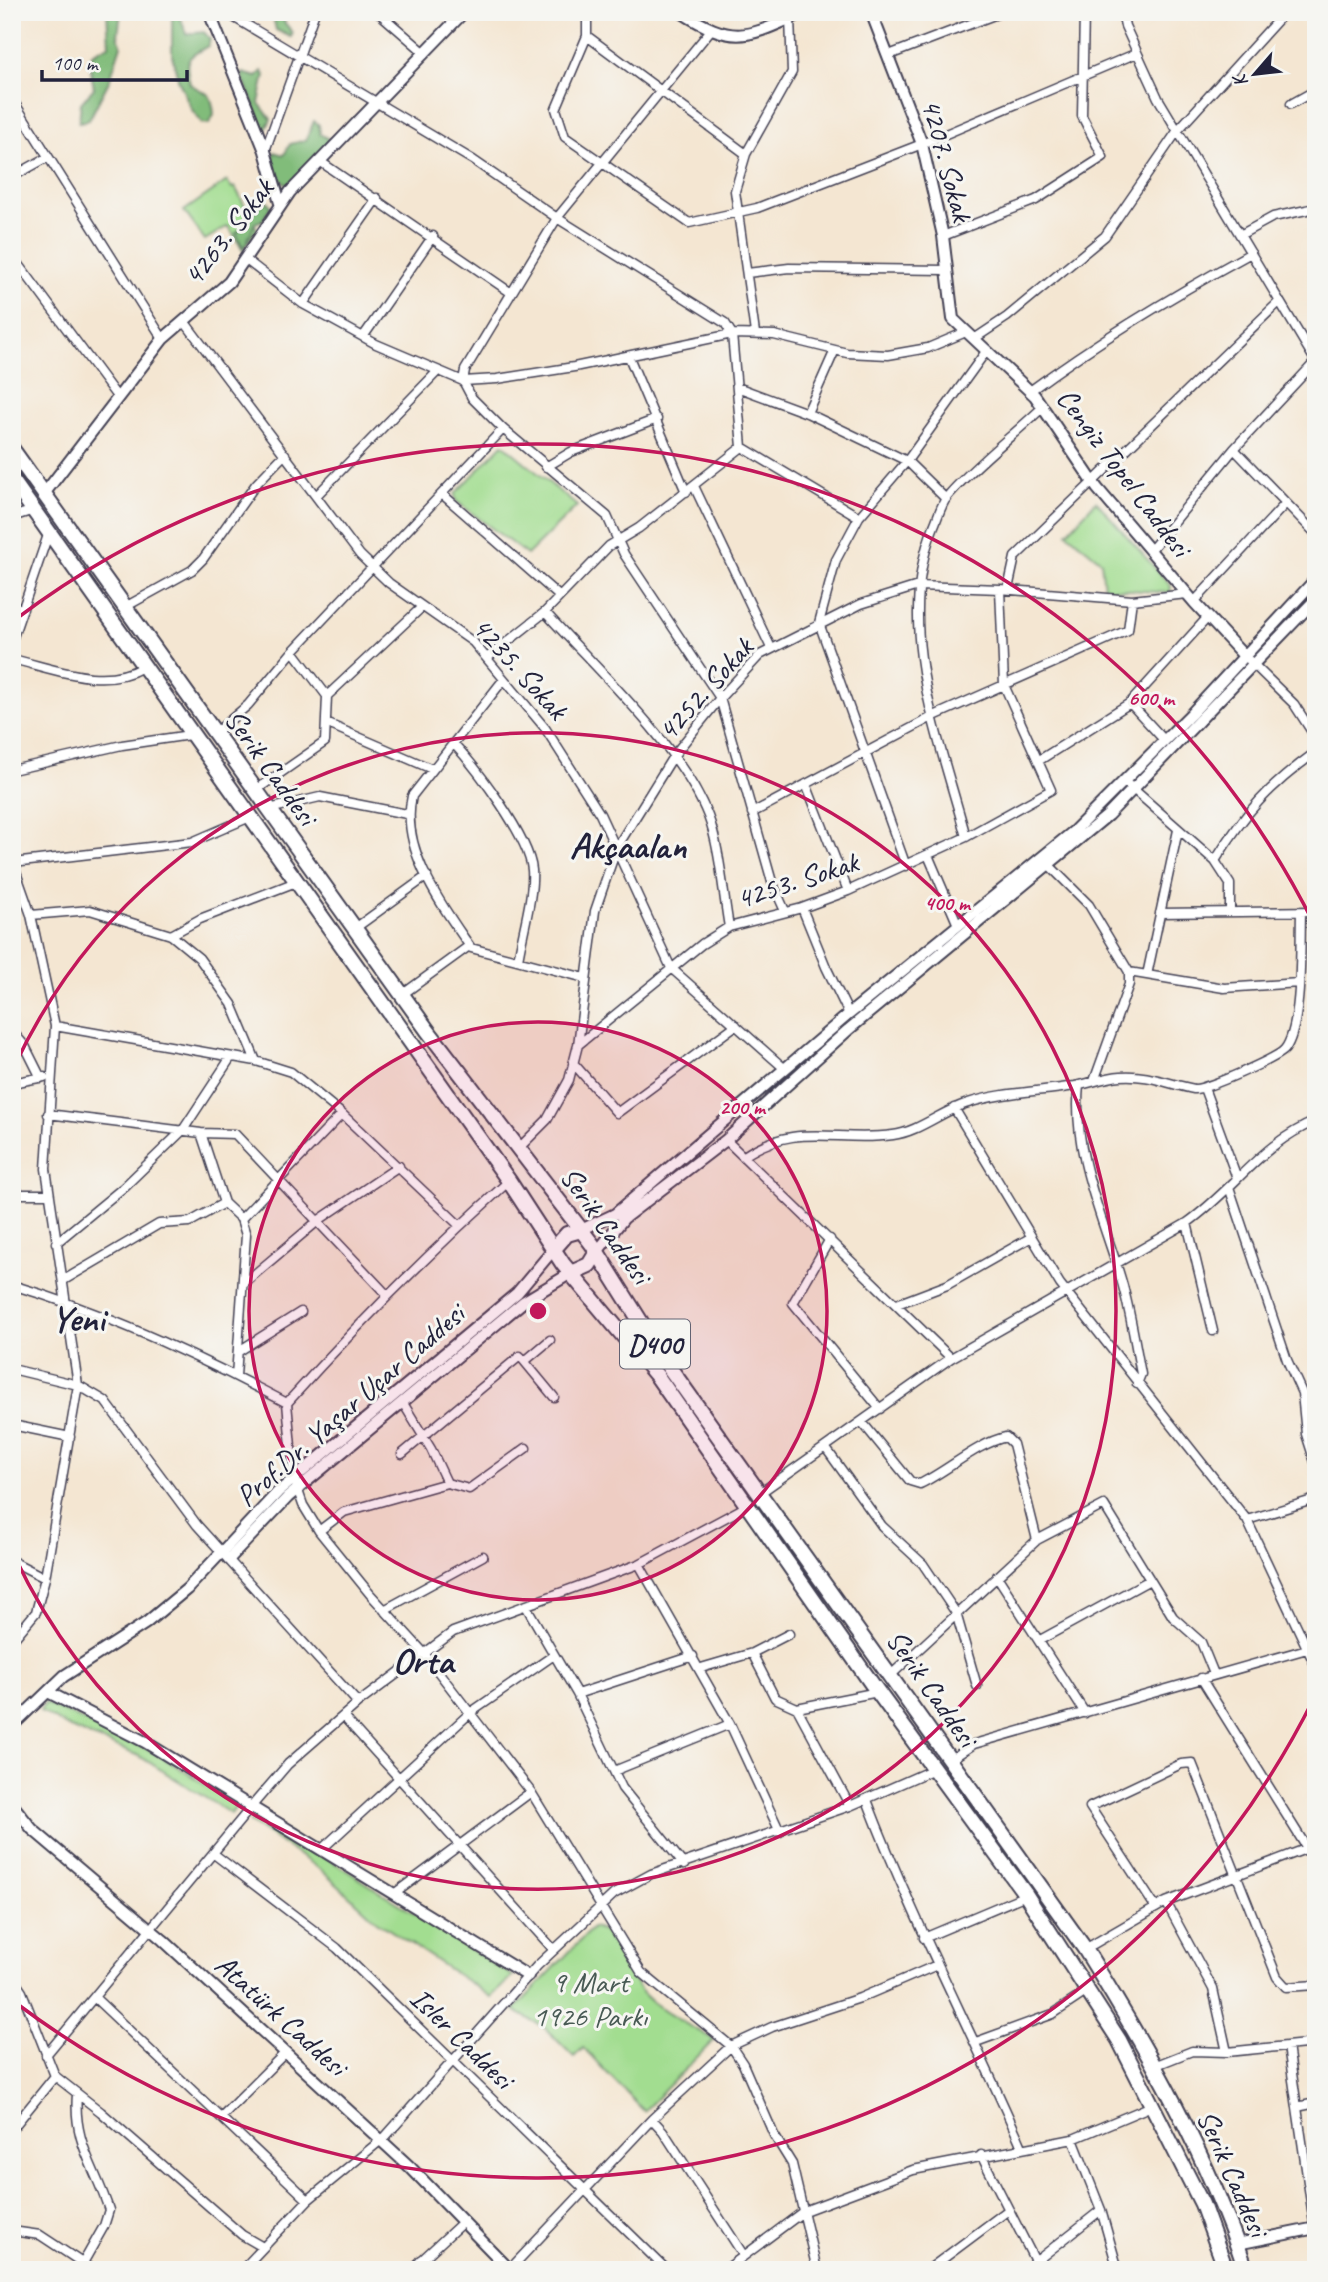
<svg xmlns="http://www.w3.org/2000/svg" width="1328" height="2282" font-family="Caveat,sans-serif">
  <rect width="100%" height="100%" fill="#f6f6f2"/>
  <filter id="ink" filterUnits="userSpaceOnUse"><feTurbulence type="fractalNoise" baseFrequency=".0143" numOctaves="2"/><feDisplacementMap in="SourceGraphic" scale="14" xChannelSelector="R" yChannelSelector="G"/><feConvolveMatrix kernelMatrix="1 2 1 2 8 2 1 2 1" color-interpolation-filters="sRGB"/></filter>
  <filter id="wash" filterUnits="userSpaceOnUse"><feTurbulence type="fractalNoise" baseFrequency=".00686" numOctaves="4" result="noise"/><feDisplacementMap in="SourceGraphic" scale="28" xChannelSelector="R" yChannelSelector="G"/><feGaussianBlur stdDeviation="1.57" result="paint"/><feColorMatrix in="noise" values="0 0 0 0 0 0 0 0 0 0 0 0 0 0 0 0 0 1.4 0 .05"/><feComposite in="paint" operator="in"/></filter>
  <g filter="url(#wash)">
    <rect width="100%" height="100%" fill="#f4e6d2"/>
    <path fill="#a2dd90" stroke="#628066" stroke-width="2" d="M227,181l5,7 3,-1 22,42 -14,21 -15,-24 -23,14 -21,-29z
      M503,444l74,62 -50,49 -71,-54 -1,-7z
      M1096,501l75,85 -1,7 -66,-5 -3,-27 -34,-28z
      M45,1703l111,50 81,52 -6,9 -92,-58 -69,-28 -30,-17z
      M256,1813l257,163 -22,21 -113,-75 -57,-52 -71,-48z
      M593,1927c23,5 34,46 48,64 18,21 49,34 73,49l-70,71 -61,-63 -9,9 -29,-29 -31,-18z"/>
    <path fill="#81bc7a" stroke="#526f5a" stroke-width="2" d="M107,12h14l-3,23 3,10 -11,34 -21,41 -10,2 2,-19 13,-15 -5,-27 3,-7 17,-9z
      M172,12h7l7,22 18,-2 6,7 -2,7c-22,13 -24,12 -18,38 16,11 22,5 24,31l-5,9 -7,-1 -10,-13 -13,-28 -7,-27z
      M272,12h16l-4,10 9,11 -2,4 -15,-7z
      M262,71l3,4 -6,28 12,16 -6,12 -23,-54 1,-4 14,4z
      M314,121l5,4 1,9 14,8 -46,43c-11,-5 -17,-21 -14,-33l10,3 6,-11 16,-4z
      M267,201l4,5 -8,14 -8,3 -10,23h-3l-6,-13 10,-9 4,-12z"/>
  </g>
  <g filter="url(#ink)">
    <g fill="none" stroke-linecap="round" stroke-linejoin="round">
      <g stroke="#423f52" stroke-width="11">
        <path id="street" d="M225,12l248,148 84,58 168,105 7,11 10,113 -103,81 -30,18 -64,66 -58,46
          M378,12l47,41
          M587,12v24l-31,73 9,28 124,86 68,-15 165,-64 215,-91
          M769,12l12,11
          M1122,12l3,14 33,72 158,264
          M1312,12l4,5
          M710,31l-153,187 -92,152 -2,11 9,17 31,31 104,87 17,38 96,144 52,184 13,29
          M587,36l159,118
          M889,55l113,-43
          M12,99l151,240
          M1291,104l25,-14
          M265,151l50,-139
          M321,162l189,130
          M12,177l36,-20
          M1240,235l33,-18 43,-9
          M943,236l93,-36 67,-43 -21,-41 2,-104
          M12,255l106,143
          M245,259l58,45 73,40 87,37 34,-2 77,-12 158,-33 42,1 73,18 41,2 40,-7 38,-16
          M747,273l42,-5 157,2
          M303,304l74,-106
          M184,321l176,234 29,28 84,59 72,86 55,86 71,154 114,101
          M755,333l-20,-142 11,-37 46,-82 -2,-54
          M363,337l70,-101
          M974,339l33,-22 98,-81 73,-106 107,-118
          M629,357l57,135
          M737,387l70,26 100,48 39,38
          M1030,391c70,-52 144,-96 221,-138
          M807,413l28,-63
          M742,447l117,70
          M1234,449l82,85
          M546,467l25,-15 86,-33
          M694,486l77,162
          M442,494l117,102
          M316,496l121,-124
          M12,517l22,-7
          M1150,551l84,-102 82,-88
          M1008,589l7,-32 264,-255
          M1194,602l92,-99
          M12,606l11,3
          M125,607l67,-37 11,-11 53,-75 29,-30
          M545,612c52,58 135,133 163,204 12,31 15,77 21,111
          M12,640l37,-108
          M293,651l34,45
          M12,659c43,10 91,31 131,8
          M1250,661l44,43 22,34
          M504,679l-92,117c-13,53 31,111 59,152l114,30
          M1130,703l35,38
          M326,723l106,46
          M215,733l33,-28 45,-54 210,-222
          M453,743c23,24 76,94 79,127 2,25 -10,64 -14,90
          M1038,761l92,-58 78,-86
          M12,770l110,-25 68,-10
          M1124,781l91,80 15,23v28
          M806,784l42,107
          M256,790l69,-48 2,-46 95,-89
          M269,809l51,-12 87,17
          M752,813l182,-97 194,-86 4,-30
          M966,837c-26,-97 -73,-212 -32,-311 4,-9 7,-21 13,-29 24,-29 68,-63 97,-91
          M928,855l30,70
          M12,861l19,54 24,111 -9,143 32,216 -33,193 -9,34 -24,29
          M1215,861c30,-49 54,-75 101,-109
          M1046,862l43,43 40,67v12l-35,97
          M13,863l179,-21 58,-25
          M906,866l-87,-243 17,-63 23,-43 48,-56 80,-111
          M802,908l24,59 23,47
          M1160,913l156,-2
          M31,915l59,-5 81,25 28,23 33,46 24,57
          M354,929l73,-53
          M171,935l29,-16 96,-37
          M1129,972l95,16 75,-5
          M1147,975l31,-145
          M403,994l66,-48
          M55,1026l201,35 35,11 51,42 117,111
          M12,1031l13,15 16,32
          M578,1045l124,-101 27,-17 73,-19 46,-17 118,-54 85,-47 -47,-105 -4,-96
          M574,1064l43,49 119,-88
          M12,1083l32,-6
          M1079,1085c-7,68 23,130 42,194 9,30 14,64 20,95l-4,10
          M1204,1088l33,90
          M954,1108l106,176 187,236 69,147
          M48,1114l153,19 34,1 153,162
          M201,1133l23,70
          M726,1140l225,218
          M518,1149l29,-29 22,-40 9,-35 17,-134 22,-64 57,-92 46,-57 40,-43 101,-51 57,-18 82,3 132,11 55,-6
          M744,1156c52,-35 93,-13 149,-21 25,-3 48,-23 72,-31 36,-12 73,-12 110,-18 16,-3 30,-9 46,-10 27,-2 47,8 73,13 11,1 84,-31 91,-40 18,-24 15,-105 16,-136
          M1229,1187l58,173 15,33 4,41 10,31
          M12,1194h37
          M241,1219l101,-105
          M1187,1223l26,108
          M830,1239l-37,64 87,106
          M56,1243l68,-56 59,-57 48,-73
          M64,1280l95,-56 31,-2 34,-19 17,16 5,16 -10,141
          M244,1283l75,-63 80,-54
          M12,1285c95,28 188,72 275,118l7,76 9,26 16,26 51,63 53,58 108,140 110,180 90,74 12,18 31,71 18,29 25,106
          M897,1304l50,-19 83,-47
          M239,1351l62,-39
          M525,1361l25,-21
          M12,1369l66,16 27,16 92,124 161,178
          M287,1403c70,-78 144,-152 222,-222
          M403,1403l28,46 16,34
          M862,1422l48,59 10,3c27,-13 58,-41 86,-47l7,7 24,96
          M12,1425l58,12
          M825,1447l57,79 41,38 33,49 21,73
          M402,1454l118,-98 34,41
          M760,1493l191,-135 236,-135c47,-33 74,-80 129,-102
          M1247,1520l69,-21
          M319,1531l25,-19 103,-29 22,6 57,-41
          M12,1561l33,17
          M639,1564l91,160 50,108
          M997,1576l88,137
          M526,1606l51,88 45,94 62,77
          M384,1610l99,-54
          M1040,1640l108,-59
          M752,1653l23,45 22,10 81,-16
          M701,1668l51,-15 37,-19
          M891,1675l146,-135 67,-35 69,112 28,25 13,32
          M1201,1678l106,170
          M577,1694l116,-38
          M797,1708l53,98
          M343,1716l211,234
          M950,1760l24,-16 333,-95 9,-6
          M614,1771l116,-47
          M867,1800c45,118 104,230 155,347
          M322,1849l148,-136 84,-58
          M214,1854l123,94 330,322
          M394,1894l137,-102
          M1166,1902l47,87 14,63
          M1156,1908l-66,-101 91,-43 11,-1 85,214 9,10 30,-2
          M924,1938l102,-43
          M1085,1949l81,-47 150,-57
          M12,1977l10,15 33,84 -43,53
          M95,1998l213,202
          M976,2042l77,-28 36,-24
          M1288,2046l28,191
          M46,2055l211,-255 31,-36 70,-61 95,-71 186,-68 108,-58
          M1154,2066l38,-15 35,1 89,-9
          M55,2076l46,36 141,123 19,11
          M77,2094c-4,49 18,72 32,116l-5,16 -21,37
          M1297,2107l19,-4
          M222,2116l64,-64
          M652,2119l11,12 81,125
          M1073,2139l28,71 17,60
          M981,2155l54,106
          M12,2231l28,4 53,35
          M421,2260l8,10
          M510,2269l142,-150 79,-73 41,-19 88,-29 77,-33
          M242,2270l66,-70 78,-64 151,-170 77,-72 37,-20 199,-68 84,-37
          M411,2270l53,-49
          M725,2270l79,-59 109,-41 160,-31 81,-34
          M928,2270l79,-59
          M1025,2270l76,-60"/>
      </g>
      <g stroke="#423f52" stroke-width="14">
        <path id="secondary" d="M209,12l56,139 15,52
          M681,12c56,36 68,24 124,0
          M871,12l51,132 21,92 10,83 82,77 62,92 97,114 50,54
          M44,494l119,-155 66,-57 61,-90 174,-180
          M581,1230l34,-16 234,-200 224,-182 118,-118 125,-135
          M597,1252l27,-34 102,-78 122,-110 260,-215 208,-216
          M229,1559l59,-62 235,-195 48,-29
          M48,1692l97,50 383,234
          M12,1726l52,-50 82,-53 41,-34 91,-97 239,-199 36,-43
          M12,1804l20,25 131,111 247,227 100,103
          M1237,2244l79,-16"/>
      </g>
      <g stroke="#423f52" stroke-width="18">
        <path id="highway" d="M12,449l416,582 164,213 77,123 416,582c63,101 123,207 161,321
          M12,480l497,701 54,83 94,112 215,308 154,211 93,145 83,164 24,66
          M553,1250l14,-16 14,-4
          M571,1273l18,-8 8,-13"/>
      </g>
      <use href="#street" stroke="#fff" stroke-width="8"/>
      <use href="#secondary" stroke="#fff" stroke-width="10"/>
      <use href="#highway" stroke="#fff" stroke-width="14"/>
    </g>
  </g>
  <circle cx="538" cy="1311" r="289" fill="#c2185b" fill-opacity=".12"/>
  <g fill="none" stroke="#c2185b" stroke-width="3.5">
    <circle cx="538" cy="1311" r="289"/>
    <path d="M14 1067A578 578 0 1 1 14 1555"/>
    <path d="M1314 1698A867 867 0 0 1 16 2003M16 619A867 867 0 0 1 1314 924"/>
  </g>
  <g text-anchor="middle" dominant-baseline="central" stroke-width="6" stroke-linejoin="round" paint-order="stroke">
    <rect fill="#f6f6f2" stroke="#626272" stroke-width="2" x="620" y="1319.5" width="70" height="49" rx="5"/>
    <g font-size="28" font-weight="bold" fill="#22223b">
      <text x="655" y="1344">D400</text>
    </g>
    <g font-size="30" fill="#22223b" stroke="#f6f6f2">
      <text transform="translate(947 160) rotate(75)">4207. Sokak</text>
      <text transform="translate(228 232) rotate(-52)">4263. Sokak</text>
      <text transform="translate(1124 472) rotate(53)">Cengiz Topel Caddesi</text>
      <text transform="translate(520 668) rotate(48)">4235. Sokak</text>
      <text transform="translate(705 689) rotate(-48)">4252. Sokak</text>
      <text transform="translate(271 767) rotate(54)">Serik Caddesi</text>
      <text transform="translate(797 880) rotate(-18)">4253. Sokak</text>
      <text transform="translate(606 1225) rotate(55)">Serik Caddesi</text>
      <text transform="translate(350 1405) rotate(-41)">Prof.Dr. Yaşar Uçar Caddesi</text>
      <text transform="translate(932 1688) rotate(55)">Serik Caddesi</text>
      <text transform="translate(281 2015) rotate(42)">Atatürk Caddesi</text>
      <text transform="translate(462 2038) rotate(44)">Isler Caddesi</text>
      <text transform="translate(1233 2173) rotate(66)">Serik Caddesi</text>
    </g>
    <g font-size="30" fill="#485a54" stroke="#f6f6f2">
      <text x="590" y="1982">9 Mart<tspan x="590" dy="34">1926 Parkı</tspan></text>
    </g>
    <g font-size="37" font-weight="bold" fill="#22223b" stroke="#f6f6f2">
      <text x="628" y="845">Akçaalan</text>
      <text x="78" y="1318">Yeni</text>
      <text x="423" y="1660">Orta</text>
    </g>
  </g>
  <circle cx="538" cy="1311" r="10" fill="#c2185b" stroke="#f6f6f2" stroke-width="3.5"/>
  <g font-size="21" text-anchor="middle" font-weight="bold" fill="#c2185b" stroke="#f6f6f2" stroke-width="6" stroke-linejoin="round" paint-order="stroke">
    <text x="1151" y="705">600 m</text>
    <text x="947" y="910">400 m</text>
    <text x="742" y="1114">200 m</text>
  </g>
  <rect width="1328" height="2282" fill="none" stroke="#f6f6f2" stroke-width="42"/>
  <g transform="translate(1255 74) rotate(242)" stroke="#f6f6f2" stroke-width="5" paint-order="stroke">
  <path d="M0-5L12 26L0 18L-12 26Z" fill="#22223b"/>
  <text y="-10" font-size="19" font-weight="bold" text-anchor="middle" fill="#22223b">K</text>
  </g>
  <path d="M42 70v10h145v-10" fill="none" stroke="#22223b" stroke-width="3.5"/>
  <text x="52" y="70" font-size="21" fill="#22223b" stroke="#f6f6f2" stroke-width="5" paint-order="stroke">100 m</text>
</svg>
